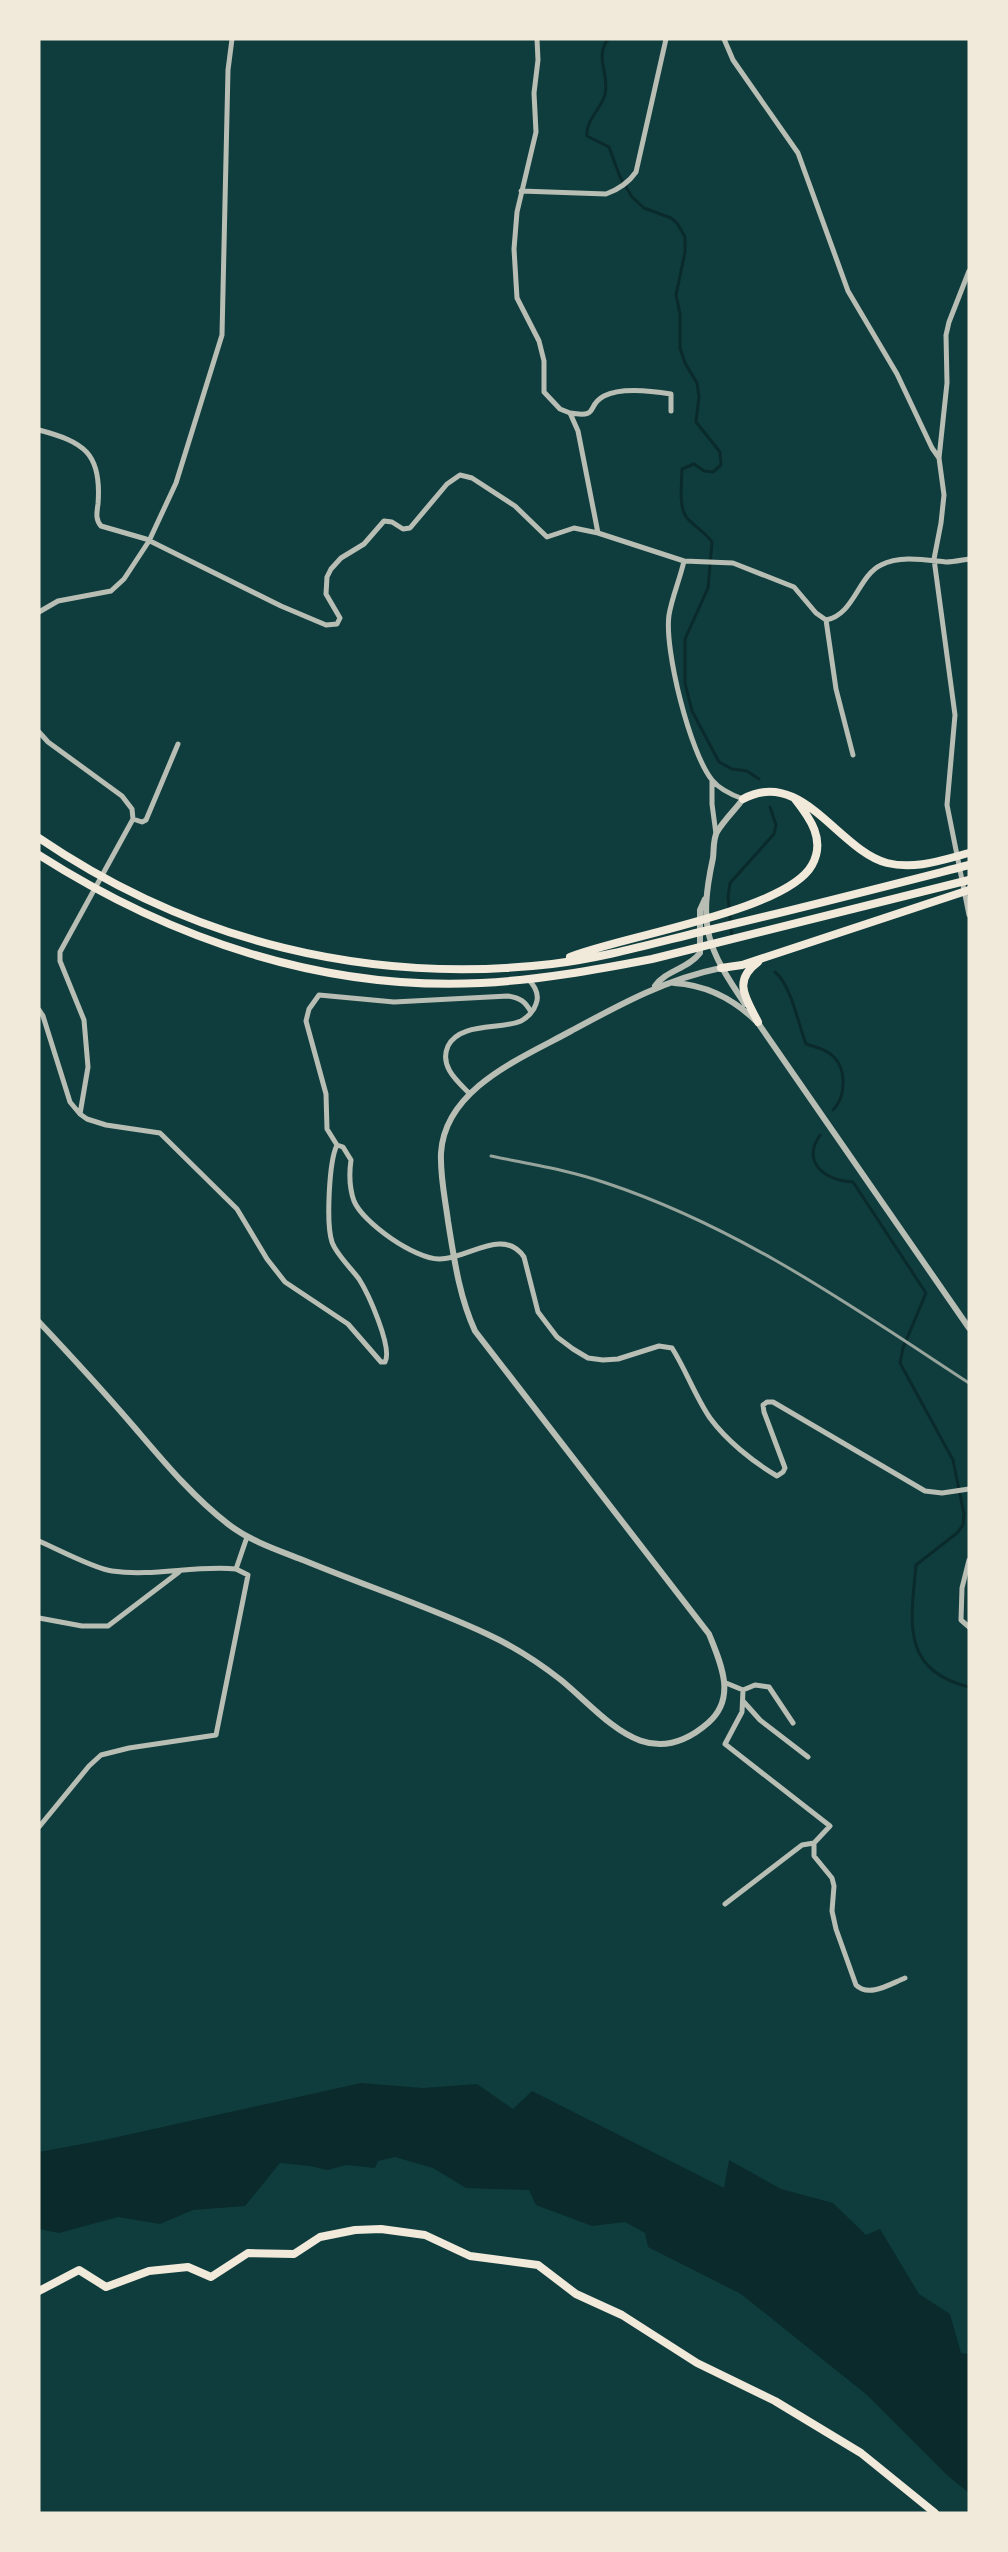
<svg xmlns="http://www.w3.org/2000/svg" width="1008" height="2552" font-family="Poppins,sans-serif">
  <rect width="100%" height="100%" fill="#0f3d3e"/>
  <path fill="#0a2a2b" d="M361,2083l62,5 54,-4 36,25 19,-18 192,97 5,-28 52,29 52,14 33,32 14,-6 39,65 31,20 11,39 8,1v139l-22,-18 -80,-80 -126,-101 -93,-47 -3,-14 -20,-11 -33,4 -56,-21 -7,-15 -63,-2 -33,-20 -38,-11 -17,4 -3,7 -29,-3 -18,5 -18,-4 -30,-3 -35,43 -52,4 -33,14 -42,-7 -59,16 -20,-4v-77l65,-12z"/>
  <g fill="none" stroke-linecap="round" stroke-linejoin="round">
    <path stroke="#0a2a2b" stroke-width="3" d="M608,39c-14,19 2,35 -3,55 -3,14 -20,27 -18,42l22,11 11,30 12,20 12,11 27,10 6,5 8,14v15l-9,43 4,19v34l5,15 12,20 2,14 -3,25 24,30 1,13 -8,7 -9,-1 -10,-7 -12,5c0,13 -4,38 5,49 8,9 18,14 25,24l-4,46 -23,51v44l7,28 27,51 13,7 15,2 12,8
      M732,936l-4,-39 2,-14 44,-49 2,-9 -6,-18
      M775,972c16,13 23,51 31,72 9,3 20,5 27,12 14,13 13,41 0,54
      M820,1135c-19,28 5,45 33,47l73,111 -23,55 -3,15 53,97 11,54 -1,11 -6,8 -41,32c-5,56 -16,105 53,122"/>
    <path stroke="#b8beb3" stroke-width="5" d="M537,39l1,21 -4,33 2,39 -19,80 -3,37 3,49 22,43 5,20v31l16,17 10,4 8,18 20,102
      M724,39l9,21 65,93 50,138 49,83 35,74 7,10
      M521,191l85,3c11,-4 23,-12 30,-22l30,-133
      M969,271l-20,51 -3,13 1,48 -8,75 5,37 -3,28 -7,36 21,156 -8,90 22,110
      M570,413c31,5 15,-7 34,-17 17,-9 49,-5 67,-2v17
      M39,430c45,12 63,23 59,74 -1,8 -3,15 3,22l45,13 135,67 45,19 11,-1 3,-6 -14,-24 1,-17 4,-8 10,-11 23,-14 20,-23 8,1 11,7 7,-1 37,-44 13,-9 12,3 43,28 32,31 27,-9 24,5 86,28 49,2 61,24 22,26 10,7c28,-5 32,-44 55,-55 19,-10 45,-5 65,-3 7,0 16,-2 23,-3
      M684,561c-4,18 -12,36 -15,54 -5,34 21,138 43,165 8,10 20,15 31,19
      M39,612l19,-11 53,-10 13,-12 25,-38 27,-58 46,-148 6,-265 4,-31
      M826,620l10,69 17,66
      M39,732l9,10 74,54 10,13 1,10 -73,133v9l24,59 4,47 -8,47
      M712,780v24l4,30
      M133,819l9,3 4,-2 32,-76
      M39,1010l4,6 27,86 10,12 7,5 19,6 54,8 77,76 30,50 18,23 63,42 33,38h4c8,-14 -17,-69 -26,-83 -8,-11 -23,-25 -27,-37 -6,-18 -3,-81 5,-97l6,2 8,13c-2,14 -2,27 3,41 9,22 61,58 85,58 27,1 64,-33 85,-2l14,55 19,25 16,12 15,9 15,2 15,-1 41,-13 13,2c14,22 23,48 38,70 16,22 43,44 67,58l6,-4 2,-4 -21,-56 -1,-7 4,-3h6l152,89 17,2 27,-4
      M469,1093c-12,-12 -30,-27 -21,-47 12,-24 52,-16 73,-25 6,-3 13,-10 15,-17 4,-10 -1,-18 -8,-25
      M337,1145l-10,-16 -1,-35 -20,-73 3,-12 10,-14 75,7 114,-6c12,2 17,5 23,16
      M39,1541c18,8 56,28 73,30 41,6 83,-6 124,-2l11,-32
      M969,1560l-7,28 -1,32 8,7
      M39,1618l43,8h26l71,-54
      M726,1683l17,7
      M743,1701l17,19 48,37
      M39,1827l50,-61 12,-11 28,-7 87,-13 32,-160 -12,-6
      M814,1843v13l18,22 2,8 -2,25 4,18 20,56c13,13 34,-1 49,-7
      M725,1904l77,-59 12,-2 16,-17 -105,-82 17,-32 1,-22 12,-5 14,2 24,36"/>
    <path stroke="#b8beb3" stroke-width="6" d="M743,799c-8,11 -19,21 -26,33 -4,7 -3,18 -4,26 -15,69 -6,90 32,146
      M674,983c32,2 58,15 81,37
      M655,986c11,-16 33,-17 45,-33v-43l5,-11
      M756,1020l213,308
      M39,1322c33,35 65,70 96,106 29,34 58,69 93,96 22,17 49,26 75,36 60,25 124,46 184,74 26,12 51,28 74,46 45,37 86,96 147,43 29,-25 13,-59 1,-89l-234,-303c-16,-35 -21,-73 -27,-110 -3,-23 -8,-45 -7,-68 4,-65 81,-95 130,-122 48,-26 95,-52 150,-63"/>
    <path stroke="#f1e9da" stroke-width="8" d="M39,2291l40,-21 27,17 43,-16 39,-4 23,10 37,-24 46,1 26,-17 35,-7 26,-1 44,6 45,21 68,9 38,29 46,21 75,48 78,38 86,52 74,60"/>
    <path stroke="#f1e9da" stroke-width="8" d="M743,799c59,-32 95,51 144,64 28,7 55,-3 82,-10
      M39,838c153,104 329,147 513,126 50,-6 99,-20 148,-32 90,-21 179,-44 269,-67
      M39,855c132,84 283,136 442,128 58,-3 114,-13 171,-24l317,-79
      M570,957c52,-21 217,-46 242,-92 14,-25 -2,-47 -17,-66
      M721,968l21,-3 227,-75
      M758,1022c-12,-24 -26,-41 0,-60"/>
    <path stroke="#97a49c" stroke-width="3" d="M491,1156c38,8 78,14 115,27 133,44 247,124 363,200"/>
  </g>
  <rect width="1008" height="2552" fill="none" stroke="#f1e9da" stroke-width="81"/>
</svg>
